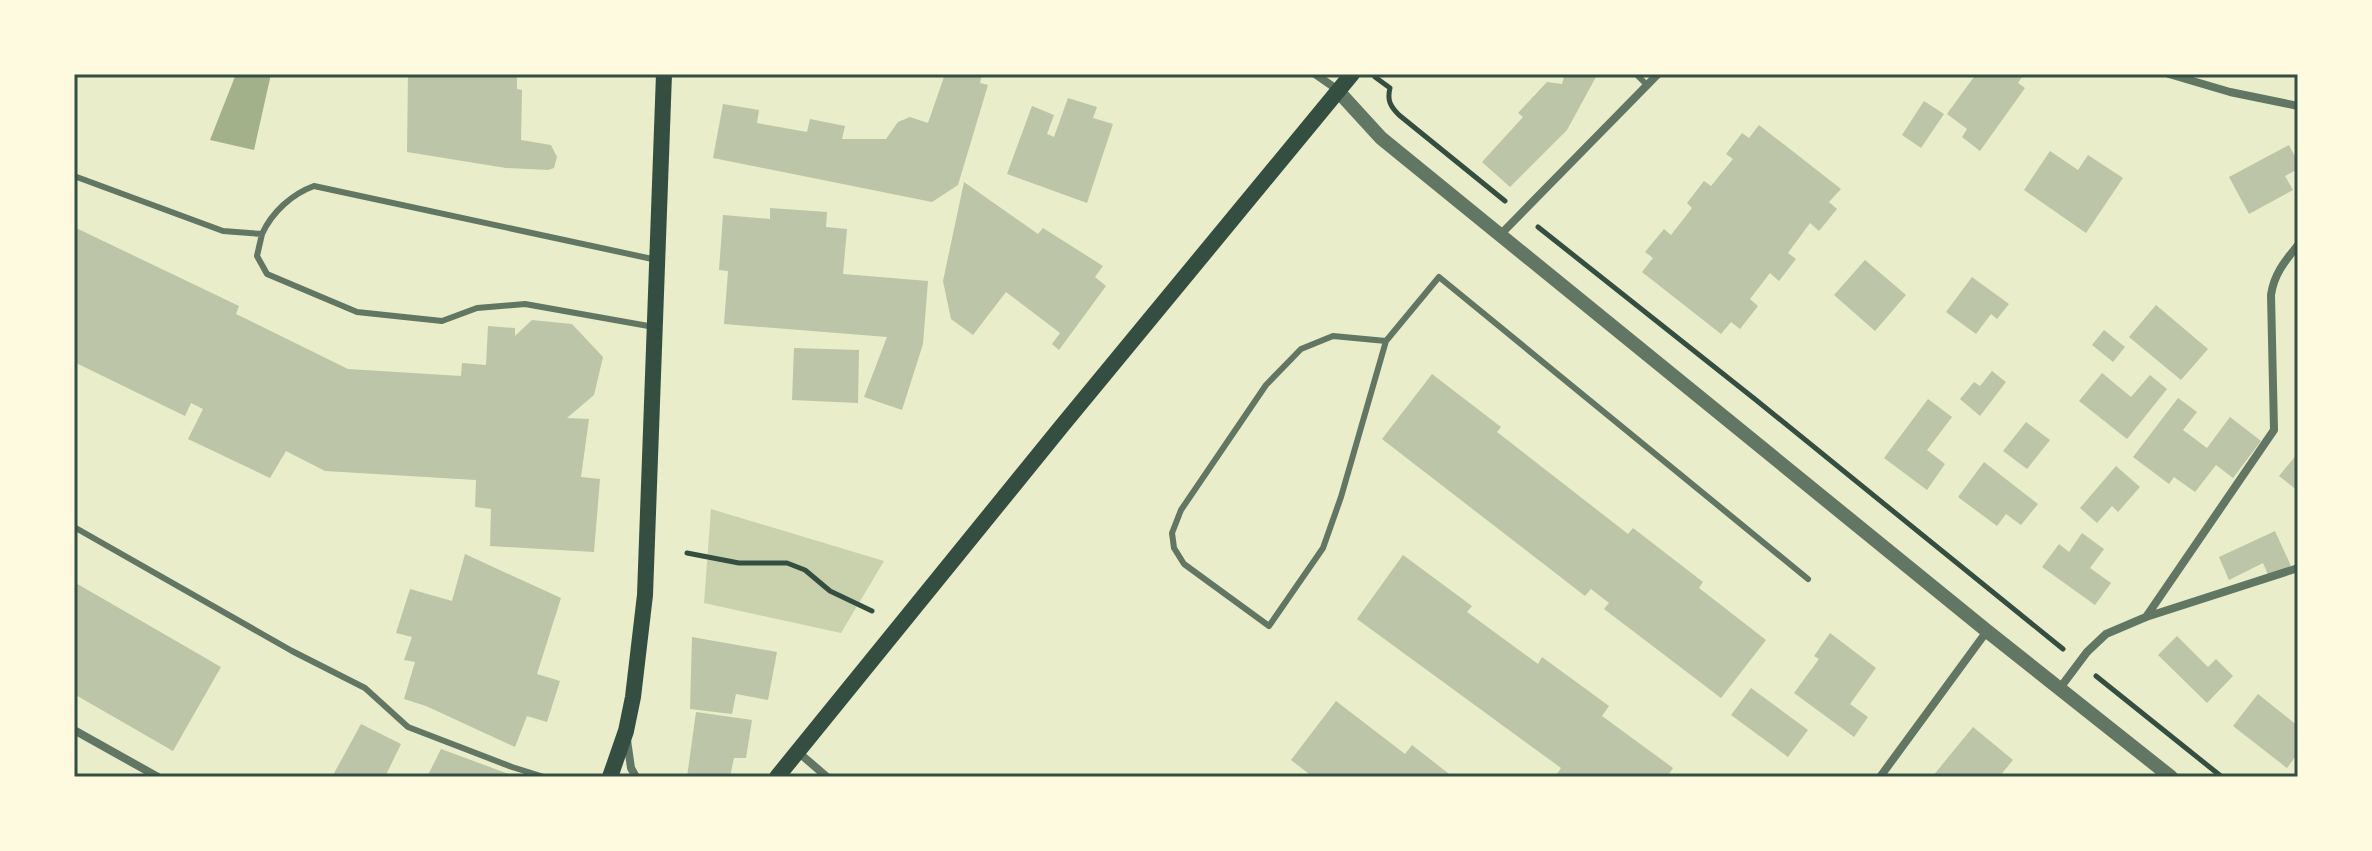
<svg xmlns="http://www.w3.org/2000/svg" width="2372" height="851" font-family="'Open Sans',sans-serif">
  <rect width="100%" height="100%" fill="#e9edc9"/>
  <path fill="#cad2ad" d="M711,509l173,52 -43,72 -137,-30z"/>
  <path fill="#a3b18a" d="M236,74h35l-17,76 -44,-10z"/>
  <path fill="#bcc5a7" d="M408,74h109v15l5,1 -1,50 30,5 6,12 -3,11 -6,2 -42,-2 -99,-16z
    M945,74h37l-2,9 8,2 -30,100 -26,17 -219,-44 10,-54 36,6 -2,13 50,9 3,-13 35,7 -3,13h44l12,-17 12,-5 18,6z
    M1565,74l32,1 -30,55 -57,57 -28,-25 41,-45 -5,-4 29,-31 15,2z
    M1976,74h48l-6,9 7,5 -45,63 -18,-14 5,-8 -20,-15z
    M1068,98l29,9 -4,11 20,6 -26,79 -80,-29 25,-68 22,9 -7,19 7,3z
    M1924,101l20,13 -23,34 -19,-13z
    M1759,125l82,64 -12,13 8,7 -18,22 -9,-8 -22,30 8,6 -17,22 -9,-8 -20,26 8,7 -18,23 -9,-7 -10,12 -79,-62 11,-14 -8,-6 19,-23 7,6 21,-27 -5,-5 17,-22 7,5 22,-27 -7,-5 16,-21 7,5z
    M2289,145l9,17v7l-13,7 8,14 -44,24 -20,-37z
    M2050,151l28,19 10,-15 35,23 -37,55 -62,-43z
    M964,182l74,52 5,-6 60,38 -8,11 11,9 -47,64 -7,-6 8,-11 -54,-41 -33,43 -22,-16 -8,-38z
    M770,208l57,4 -1,15 21,2 -4,45 85,7 -5,63 -21,66 -38,-13 23,-60 -163,-13 4,-53 -9,-1 4,-55 47,4z
    M74,227l165,79 -3,8 112,55 113,7 1,-13 24,2 2,-39 27,2v8l17,-16 40,4 31,33 -9,38 -27,23 22,1 -8,58 19,2 -6,73 -104,-6 1,-37 -16,-2 1,-27 -151,-9 -39,-20 -16,27 -82,-39 15,-30 -12,-6 -6,13 -111,-54z
    M1865,260l41,35 -31,36 -41,-36z
    M1972,277l37,27 -12,15 -6,-5 -15,20 -30,-22z
    M2156,305l52,44 -27,31 -52,-43z
    M2104,330l21,17 -12,15 -21,-17z
    M794,348l65,2 -1,53 -66,-3z
    M1992,371l14,11 -26,34 -20,-17 14,-17 6,4z
    M2102,373l29,24 19,-22 17,14 -40,50 -48,-38z
    M1432,374l69,53 -4,5 131,102 5,-6 70,54 -4,6 67,52 -45,58 -117,-89 5,-6 -18,-14 -6,7 -203,-157z
    M2178,398l19,14 -14,18 24,18 23,-31 31,24 -28,37 -17,-13 -21,27 -21,-15 -5,7 -36,-27z
    M1928,399l24,18 -25,33 18,14 -18,26 -43,-32z
    M2026,422l24,18 -23,29 -24,-18z
    M2298,453v38l-19,-15z
    M1984,462l54,42 -17,21 -15,-11 -9,12 -39,-29z
    M2116,466l24,21 -22,25 -6,-6 -15,17 -17,-15z
    M2275,531l16,35 -22,11 -6,-14 -34,17 -10,-23z
    M2082,533l22,16 -14,19 21,15 -16,22 -53,-38 17,-23 10,8z
    M465,554l96,44 -24,76 23,7 -13,41 -20,-6 -12,31 -89,-41 -22,-7 11,-37 -11,-2 8,-23 -16,-4 14,-44 42,12z
    M1403,555l69,51 -5,6 71,52 4,-7 67,49 -7,10 71,52 -6,9h-112l6,-9 -204,-149z
    M74,582l147,85 -48,84 -99,-57z
    M1830,633l46,35 -26,36 18,13 -14,20 -60,-44 25,-34 -5,-3z
    M2177,636l31,31 8,-8 17,17 -26,27 -49,-48z
    M692,637l85,15 -9,48 -32,-6 -4,20 -42,-5z
    M1751,688l57,42 -20,27 -57,-42z
    M2258,694l40,32v27l-11,15 -54,-42z
    M1336,701l69,53 7,-9 41,32h-140l-22,-17z
    M696,712l56,8 -6,38h-12l-4,19h-43z
    M361,724l40,20 -16,33h-53z
    M1973,727l40,33 -14,17h-67z
    M441,749l76,28h-90z"/>
  <g fill="none" stroke-linecap="round" stroke-linejoin="round">
    <path stroke="#344e41" stroke-width="5" d="M1375,77l15,11c-3,12 0,18 9,27l106,86
      M1538,227l218,173 307,249
      M687,553l52,10h48l18,7 25,21 42,20
      M2096,676l126,101"/>
    <path stroke="#617663" stroke-width="6" d="M1636,74l11,11
      M74,176l149,55 39,3c10,-22 30,-40 52,-48l343,74
      M262,234l-5,22 10,18 90,38 85,9 35,-13 48,-4 129,23
      M1386,341l-53,-5 -32,13 -35,36 -85,125 -9,23 2,15 10,16 85,62 54,-78 18,-51 45,-156 53,-64 369,302
      M74,527l218,124 73,37 43,39 104,40 32,10
      M1759,777h1"/>
    <path stroke="#617663" stroke-width="8" d="M1315,74l23,16
      M2169,74l61,18 68,14
      M1500,235l158,-161
      M2146,617l128,-187 -3,-135c3,-21 14,-34 27,-50
      M2060,688l27,-36 19,-18 40,-17 152,-49
      M74,730l84,47
      M627,740l4,28 5,9
      M798,752l29,25
      M1880,777l107,-146"/>
    <path stroke="#617663" stroke-width="14" d="M1338,91l43,47 606,493 184,146"/>
    <path stroke="#344e41" stroke-width="16" d="M610,777l16,-46 7,-34 12,-102 19,-521
      M777,777l284,-350 291,-353"/>
  </g>
  <rect width="2372" height="851" fill="none" stroke="#fefae0" stroke-width="152"/>
  <rect x="76" y="76" width="2220" height="699" fill="none" stroke="#344e41" stroke-width="3"/>
</svg>
